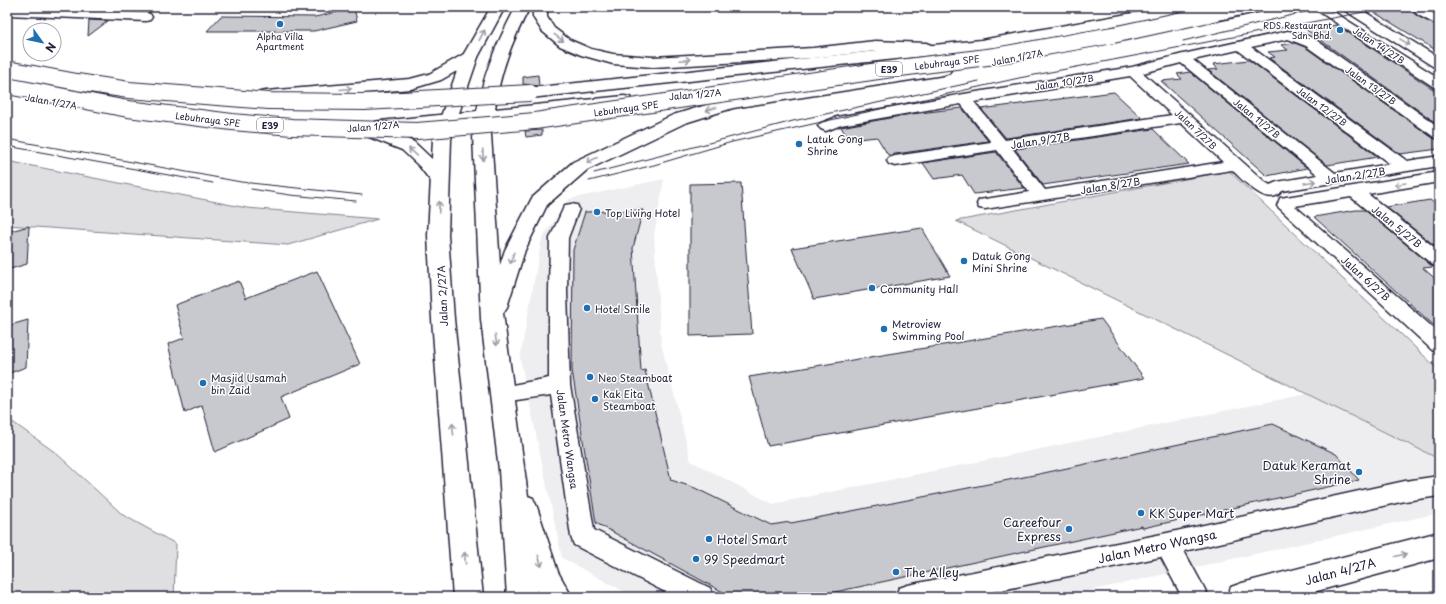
<svg xmlns="http://www.w3.org/2000/svg" width="1446" height="604" font-family="'Playpen Sans',sans-serif">
  <rect width="100%" height="100%" fill="#fff"/>
  <filter id="ink" filterUnits="userSpaceOnUse"><feTurbulence type="fractalNoise" baseFrequency=".025" numOctaves="2"/><feDisplacementMap in="SourceGraphic" scale="8" xChannelSelector="R" yChannelSelector="G"/><feConvolveMatrix kernelMatrix="1 2 1 2 8 2 1 2 1" color-interpolation-filters="sRGB"/></filter>
  <g filter="url(#ink)">
    <path fill="#eeeef1" d="M664,179l-10,57 7,107 30,118 82,43 533,-110 133,65v54l-377,84h-428l-72,-39 -42,-200 22,-120 27,-39z"/>
    <path fill="#dfdfe2" stroke="#80808e" d="M7,161l240,47 131,11 -90,26 -281,-20z
      M1229,171l210,199v89l-483,-238z
      M7,418l49,35 67,62 53,29 -2,53h-167z"/>
    <path fill="#c8c8cf" stroke="#22223b" d="M89,7h37l-5,3 -32,-1z
      M1402,7h4l11,9 22,11v25l-67,-41z
      M354,8l3,13 -43,10h-107l14,-15 94,1z
      M89,20l19,1 -20,15z
      M1337,25l102,68v32l-134,-96z
      M1295,43l10,4 128,91 6,2v9l-39,5 -131,-96 6,-1 -7,-5 20,-2 -7,-5z
      M1249,60l129,97 -51,8 -119,-95 10,-1 -5,-5z
      M1190,72l117,96 -40,8 -106,-95 21,-2 -5,-5z
      M538,75l1,11 -16,-2v-7z
      M1114,92l28,26 -136,20 -25,-29z
      M962,108l26,33 -100,14 -11,-18 -28,3 -8,-13 70,-13z
      M1153,129l36,35 -146,21 -28,-36z
      M542,130v5l-16,2 -1,-6z
      M996,152l28,36 -50,6 -12,-19 -28,4 -11,-16z
      M741,183l11,151 -62,2v-152z
      M1430,200l9,7v42l-53,-42z
      M643,210l-10,38 8,123 4,-1 26,110 24,8 76,37 19,-3 1,1 248,-49 234,-50 63,30 23,26 -216,48 -1,-2 -330,71h-80l-136,-74 -24,-153 1,-120 12,-38z
      M1356,210h9l68,57 -10,1 16,14v48l-125,-113z
      M29,226l-2,38 -20,6v-38z
      M922,228l28,48 -136,23 -22,-51z
      M317,271l43,93 -79,33 8,22 -74,33 -13,-47 -17,8 -17,-69 16,-6 -9,-33 64,-24 7,17z
      M1101,319l43,59 -376,68 -19,-69z
      M28,320l-2,47 -19,7v-48z"/>
    <g fill="none" stroke-linecap="round" stroke-linejoin="round">
      <g stroke="#22223b" stroke-width="3">
        <path id="minor" d="M7,7l139,6 4,1 2,3 -2,3 -4,1 -139,-6z
          M1312,7h14l113,71v10l-5,-1z
          M1342,7h15l82,51v10l-5,-1 -90,-57z
          M1411,7h13l15,10v9l-21,-11z
          M1288,31l18,4 10,5 123,87v12l-5,-2 -128,-91 -18,-7 -37,8 156,114 32,-5v10l-157,25c-14,18 -39,-11 -50,-21l-247,39 -6,-1 -2,-4 2,-4 50,-8 -32,-42 -102,16 -6,-2 -2,-3 2,-3 6,-2 96,-14 -30,-38 -120,21 -15,6 -5,-2 -3,-3 3,-3 16,-6 127,-23 168,-27 51,-13zM1238,50l152,114 -55,9 -142,-113zM1181,63l137,112 -41,7 -7,3 -5,-3 -122,-109zM1130,76l42,39 -167,25 -31,-38zM1181,123l42,39 -178,28 -33,-42z
          M1439,172v10l-71,12 71,57v16l-6,-2 -82,-68 -56,9 144,127v20l-7,-3 -155,-144 3,-8 6,-1z
          M571,204l6,1 2,4 -11,29 -1,54 3,93 24,145 116,58 4,9h-39l-101,-52 -3,-8 -20,-142 -48,7 -7,-2 -4,-6 4,-6 53,-10v-86l1,-54 13,-29 2,-4z
          M1439,476v20l-34,5 -221,50 25,46h-27l-21,-40 -193,40h-73l4,-9 9,-3 259,-52 238,-52z"/>
      </g>
      <g stroke="#22223b" stroke-width="3">
        <path id="tertiary" d="M1439,532v26l-144,39h-68l4,-10 11,-4z"/>
      </g>
      <g stroke="#22223b" stroke-width="3">
        <path id="secondary" d="M491,7h14l-27,50 -19,56 18,-2c7,-40 20,-68 39,-104h14c-18,34 -30,64 -35,102l129,-13 6,1 2,4 -2,4 -6,1 -131,14 -2,15 9,130 5,-15 27,-52 41,-36 100,-47 57,-17 213,-33 6,2 2,3 -2,3 -6,2 -210,33 -48,15 -98,47 -40,35 -22,45 -18,57 -4,6 25,183 5,2 4,9 21,65 14,25h-32l-4,-7 1,7h-30l-8,-127 -18,-151 -8,-184 3,-14 -20,2 -5,16 -3,96 6,84 29,278h-30l-21,-278 -4,-84 5,-96 29,-82z
          M533,7h14v10l7,11 16,12 21,9 22,5 40,3 160,-9 62,-7 51,2 5,2 3,3 -3,3 -5,2 -51,-2 -62,7 -160,9 -40,-3 -32,-9 -21,-9 -18,-15 -9,-14z
          M1241,7h27l-2,3 -46,10 -5,-1 -2,-3 2,-3z"/>
      </g>
      <g stroke="#22223b" stroke-width="3">
        <path id="primary" d="M470,52l6,2 2,3 -2,3 -35,20 -30,9 -145,12 -6,-1 -2,-4 2,-4 6,-1 144,-12 19,-5 35,-20z
          M449,114l6,1 3,4 -3,4 -70,8 29,11 18,17 17,21 -2,4 -7,2 -7,-2 -13,-17 -18,-17 -43,-17 -3,-4 3,-4 6,-1 7,1 2,-3 6,-1z"/>
      </g>
      <g stroke="#22223b" stroke-width="3">
        <path id="motorway" d="M1167,7h29l-2,3 -5,1 -86,17 -122,22 -451,48 -6,-1 -2,-4 2,-4 6,-1 451,-48z"/>
      </g>
      <use href="#minor" fill="#fff" fill-rule="evenodd"/>
      <use href="#tertiary" fill="#fff" fill-rule="evenodd"/>
      <use href="#secondary" fill="#fff" fill-rule="evenodd"/>
      <use href="#primary" fill="#fff" fill-rule="evenodd"/>
      <use href="#motorway" fill="#fff" fill-rule="evenodd"/>
      <path stroke="#22223b" stroke-width="1" d="M1183,41l143,-34
        M7,139l234,43 121,13
        M7,146l206,37
        M594,173l199,-52 186,-40
        M589,181l65,-16 78,-23 287,-64 371,-71
        M251,189l39,6 66,6"/>
      <g stroke="#22223b" stroke-width="18" stroke-linecap="butt">
        <path id="motorway-bridge" d="M7,69l70,13 52,8 140,11 96,1 165,-9
          M7,86l121,23 104,13 60,5 125,4 118,-10 357,-52 103,-13 118,-21 128,-28"/>
      </g>
      <use href="#motorway-bridge" stroke="#fff" stroke-width="16"/>
    </g>
    <defs><path id="oneway-shaft" d="M-6 0H5M1.5-3L5.5 0L1.5 3" fill="none" stroke-width="1.6" stroke-linecap="round" stroke-linejoin="round"/></defs>
    <g stroke="#9c9ca7">
      <use href="#oneway-shaft" transform="translate(482 35) rotate(-62)"/>
      <use href="#oneway-shaft" transform="translate(559 38) rotate(36)"/>
      <use href="#oneway-shaft" transform="translate(1405 42) rotate(32)"/>
      <use href="#oneway-shaft" transform="translate(685 60) rotate(-3)"/>
      <use href="#oneway-shaft" transform="translate(346 89) rotate(-5)"/>
      <use href="#oneway-shaft" transform="translate(711 109) rotate(163)"/>
      <use href="#oneway-shaft" transform="translate(413 152) rotate(-138)"/>
      <use href="#oneway-shaft" transform="translate(483 155) rotate(87)"/>
      <use href="#oneway-shaft" transform="translate(592 160) rotate(154)"/>
      <use href="#oneway-shaft" transform="translate(1310 182) rotate(-9)"/>
      <use href="#oneway-shaft" transform="translate(1400 184) rotate(171)"/>
      <use href="#oneway-shaft" transform="translate(439 207) rotate(-87)"/>
      <use href="#oneway-shaft" transform="translate(512 258) rotate(108)"/>
      <use href="#oneway-shaft" transform="translate(496 340) rotate(81)"/>
      <use href="#oneway-shaft" transform="translate(453 429) rotate(-95)"/>
      <use href="#oneway-shaft" transform="translate(1401 555) rotate(-15)"/>
      <use href="#oneway-shaft" transform="translate(465 558) rotate(-95)"/>
      <use href="#oneway-shaft" transform="translate(540 561) rotate(73)"/>
    </g>
  </g>
  <g fill="#1f6fb2" stroke="#fff" stroke-width="1.5">
    <circle cx="280" cy="24" r="4"/>
    <circle cx="1340" cy="30" r="4"/>
    <circle cx="799" cy="144" r="4"/>
    <circle cx="597" cy="212" r="4"/>
    <circle cx="964" cy="261" r="4"/>
    <circle cx="872" cy="288" r="4"/>
    <circle cx="587" cy="308" r="4"/>
    <circle cx="884" cy="329" r="4"/>
    <circle cx="590" cy="377" r="4"/>
    <circle cx="203" cy="383" r="4"/>
    <circle cx="595" cy="399" r="4"/>
    <circle cx="1359" cy="472" r="4"/>
    <circle cx="1141" cy="513" r="4"/>
    <circle cx="1069" cy="529" r="4"/>
    <circle cx="709" cy="539" r="4"/>
    <circle cx="696" cy="559" r="4"/>
    <circle cx="896" cy="572" r="4"/>
  </g>
  <g text-anchor="middle" dominant-baseline="central" stroke-width="3" stroke-linejoin="round" paint-order="stroke">
    <g font-size="9" fill="#22223b" stroke="#fff" text-anchor="end">
      <text x="1332" y="25">RDS Restaurant<tspan x="1332" dy="10">Sdn. Bhd.</tspan></text>
      <text x="280" y="36" text-anchor="middle">Alpha Villa<tspan x="280" dy="10">Apartment</tspan></text>
    </g>
    <g font-size="9" fill="#22223b" stroke="#fff">
      <text transform="translate(1379 45) rotate(33)">Jalan 14/27B</text>
      <text transform="translate(1017 57) rotate(-11)">Jalan 1/27A</text>
      <text transform="translate(947 62) rotate(-7)">Lebuhraya SPE</text>
      <text transform="translate(1064 82) rotate(-9)">Jalan 10/27B</text>
      <text transform="translate(1371 85) rotate(35)">Jalan 13/27B</text>
      <text transform="translate(695 94) rotate(-5)">Jalan 1/27A</text>
      <text transform="translate(51 101) rotate(10)">Jalan 1/27A</text>
      <text transform="translate(1322 106) rotate(36)">Jalan 12/27B</text>
      <text transform="translate(626 108) rotate(-8)">Lebuhraya SPE</text>
      <text transform="translate(1257 118) rotate(39)">Jalan 11/27B</text>
      <text transform="translate(208 119) rotate(7)">Lebuhraya SPE</text>
      <text transform="translate(373 126) rotate(-5)">Jalan 1/27A</text>
      <text transform="translate(1196 129) rotate(43)">Jalan 7/27B</text>
    </g>
    <g fill="#fff" stroke="#646476" stroke-width="1">
      <rect x="876" y="62" width="26" height="14" rx="3"/>
      <rect x="257" y="118" width="26" height="14" rx="3"/>
    </g>
    <g font-size="9" font-weight="bold" fill="#22223b">
      <text x="889" y="69">E39</text>
      <text x="270" y="125">E39</text>
    </g>
    <g font-size="10" fill="#22223b" stroke="#fff" text-anchor="start">
      <text x="807" y="138">Latuk Gong<tspan x="807" dy="12">Shrine</tspan></text>
      <text x="605" y="212">Top Living Hotel</text>
      <text x="972" y="255">Datuk Gong<tspan x="972" dy="12">Mini Shrine</tspan></text>
      <text x="880" y="288">Community Hall</text>
      <text x="595" y="308">Hotel Smile</text>
      <text x="892" y="323">Metroview<tspan x="892" dy="12">Swimming Pool</tspan></text>
      <text x="211" y="377">Masjid Usamah<tspan x="211" dy="12">bin Zaid</tspan></text>
      <text x="598" y="377">Neo Steamboat</text>
      <text x="603" y="393">Kak Eita<tspan x="603" dy="12">Steamboat</tspan></text>
    </g>
    <g font-size="10" fill="#22223b" stroke="#fff">
      <text transform="translate(1040 140) rotate(-9)">Jalan 9/27B</text>
      <text transform="translate(1355 175) rotate(-9)">Jalan 2/27B</text>
      <text transform="translate(1110 185) rotate(-9)">Jalan 8/27B</text>
      <text transform="translate(1397 226) rotate(39)">Jalan 5/27B</text>
      <text transform="translate(1366 278) rotate(42)">Jalan 6/27B</text>
      <text transform="translate(442 296) rotate(-93)">Jalan 2/27A</text>
      <text transform="translate(568 439) rotate(82)">Jalan Metro Wangsa</text>
    </g>
    <g font-size="12" fill="#22223b" stroke="#fff" text-anchor="start">
      <text x="1351" y="465" text-anchor="end">Datuk Keramat<tspan x="1351" dy="14">Shrine</tspan></text>
      <text x="1149" y="513">KK Super Mart</text>
      <text x="1061" y="522" text-anchor="end">Careefour<tspan x="1061" dy="14">Express</tspan></text>
      <text x="717" y="539">Hotel Smart</text>
      <text x="704" y="559">99 Speedmart</text>
      <text x="904" y="572">The Alley</text>
    </g>
    <g font-size="12" fill="#22223b" stroke="#fff">
      <text transform="translate(1157 546) rotate(-12)">Jalan Metro Wangsa</text>
      <text transform="translate(1340 571) rotate(-15)">Jalan 4/27A</text>
    </g>
  </g>
  <rect width="1446" height="604" fill="none" stroke="#fff" stroke-width="24"/>
  <rect x="12" y="12" width="1422" height="580" fill="none" stroke="#22223b" stroke-width="1.5" filter="url(#ink)"/>
  <g transform="translate(42 42) rotate(123)"><circle r="19" fill="#ffffff" stroke="#a7a7b1"/>
  <path d="M0-3L7 15L0 10L-7 15Z" fill="#1f6fb2"/>
  <text y="-6" font-size="11" font-weight="bold" text-anchor="middle" fill="#22223b">N</text>
  </g>
</svg>
